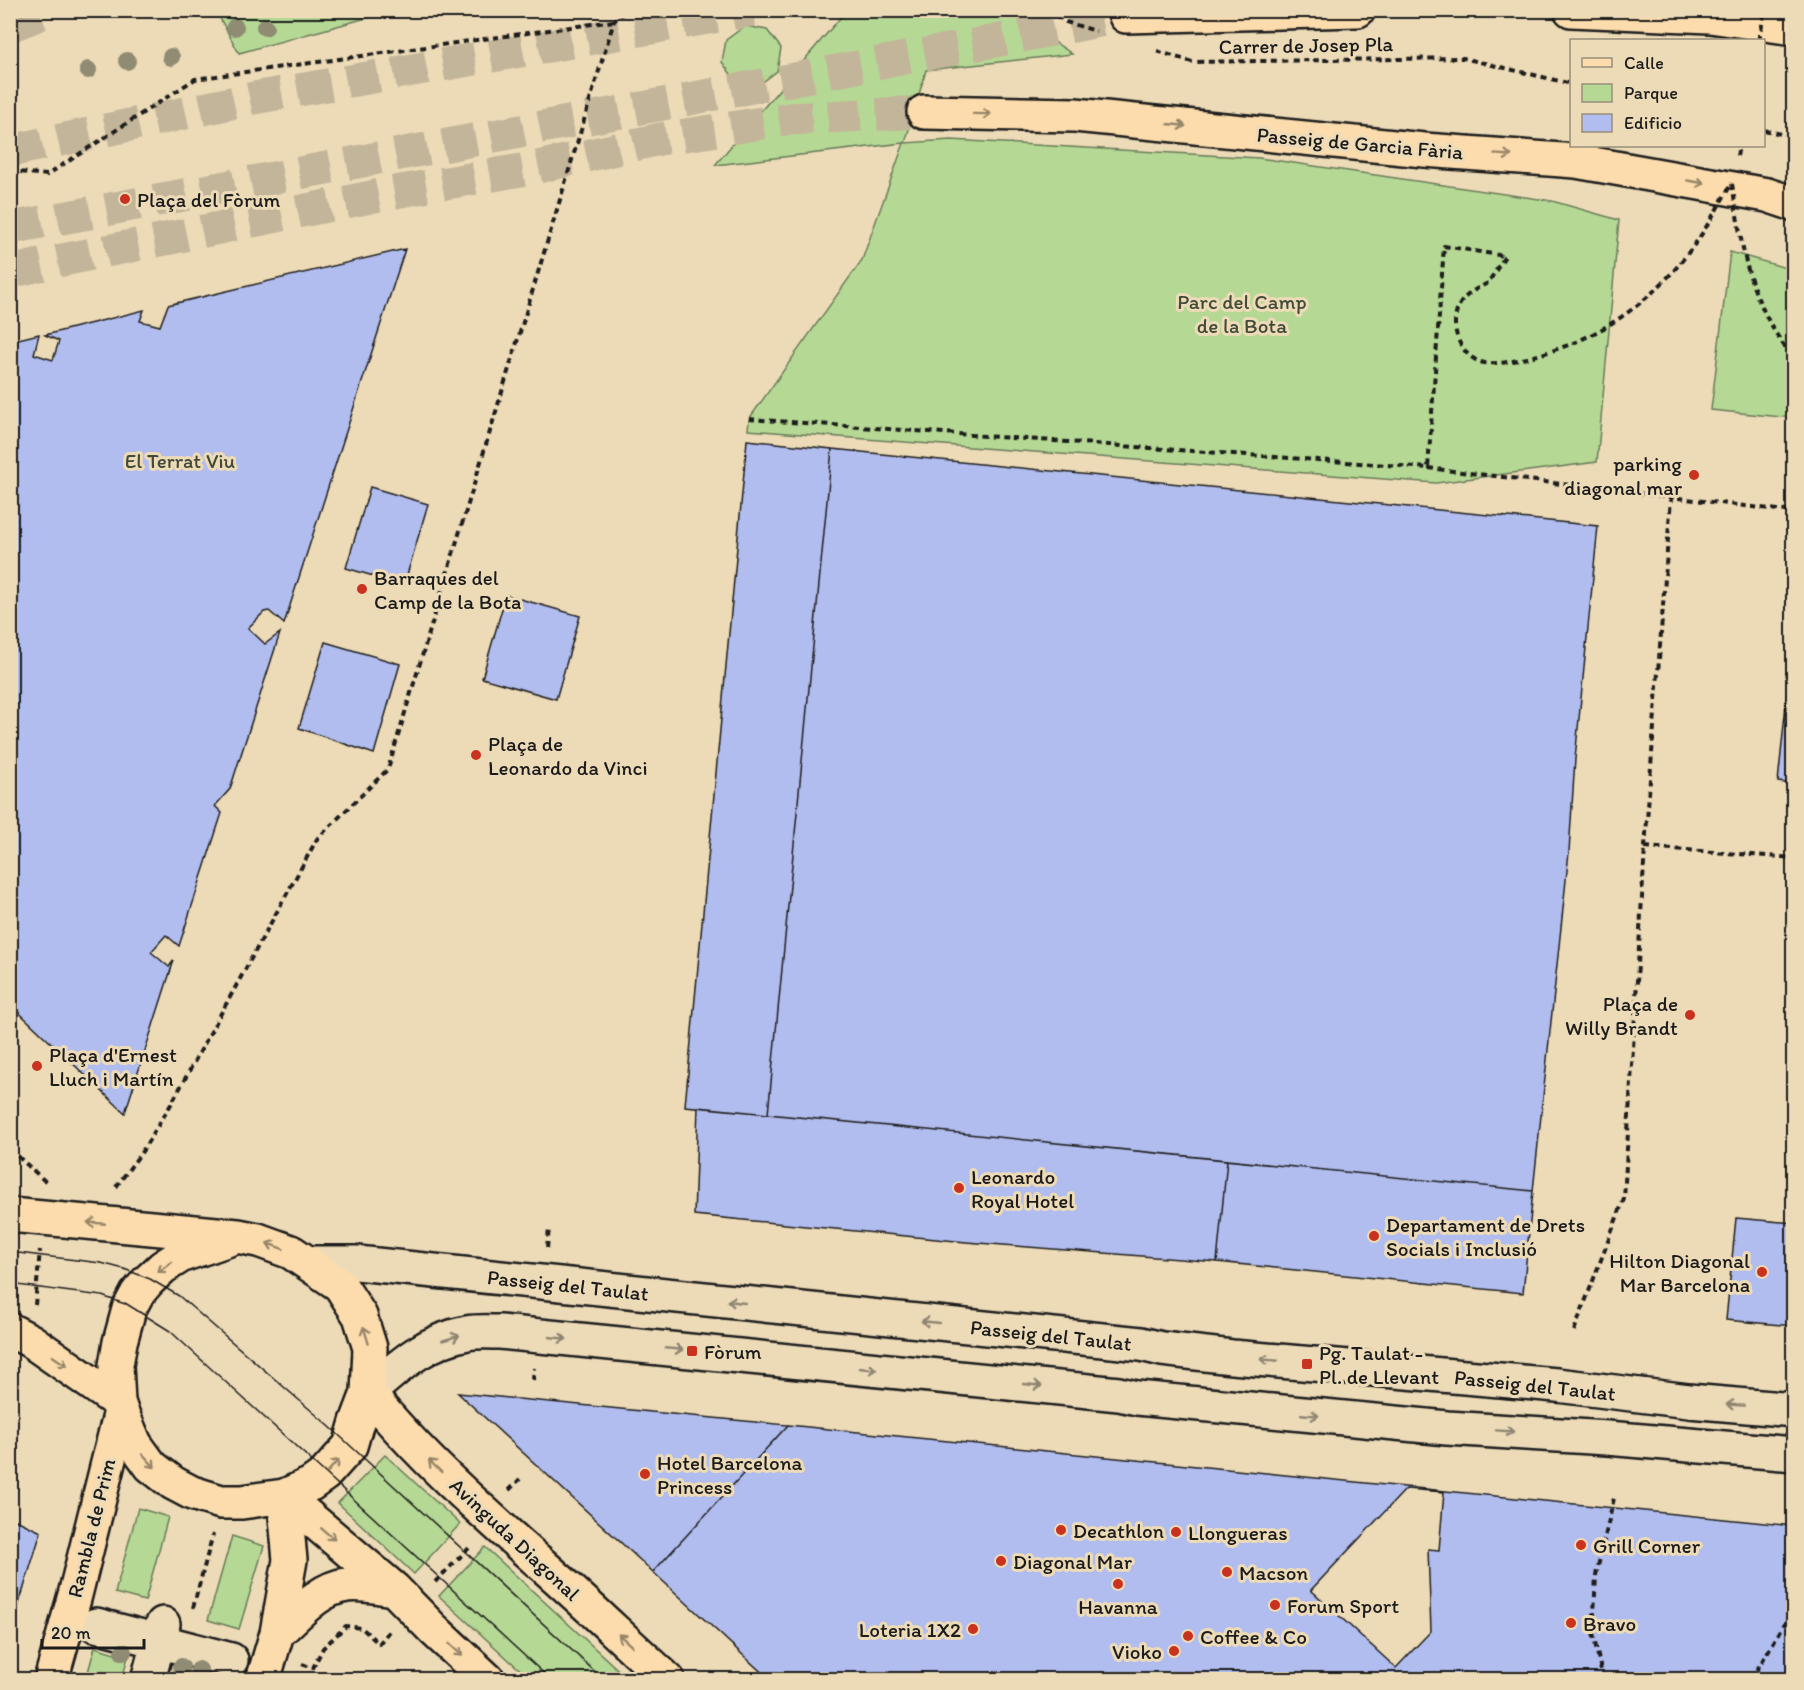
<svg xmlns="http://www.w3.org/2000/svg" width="1804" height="1690" font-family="Itim,sans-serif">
  <rect width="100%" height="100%" fill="#eddbb8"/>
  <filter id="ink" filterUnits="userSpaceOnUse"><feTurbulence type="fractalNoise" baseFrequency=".0167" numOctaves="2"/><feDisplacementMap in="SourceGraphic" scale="12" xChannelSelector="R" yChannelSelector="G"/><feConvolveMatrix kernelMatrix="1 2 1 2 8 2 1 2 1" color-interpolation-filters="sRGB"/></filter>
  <g filter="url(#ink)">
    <path fill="#b5d994" stroke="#687a58" stroke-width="1.5" d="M216,11h176l-153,42z
      M846,11h163l63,43 -146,16 -21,73 46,-3 308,18 293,43 67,19 -22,242 -161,21 -688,-53 1,-11 113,-159 42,-117 -189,22z
      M745,26l22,4 14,18 -4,23 -18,14 -23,-4 -14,-19 4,-22z
      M1730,252l63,18v148l-82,-8z
      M385,1455l75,69 -46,50 -76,-71z
      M138,1508l30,9 -23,84 -30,-8z
      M232,1536l32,10 -25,83 -31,-9z
      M485,1547l143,132h-98l-91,-83z
      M95,1647l33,10 -6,22h-36z"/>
    <path fill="#b1bdee" stroke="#1c1c1c" stroke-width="1.5" fill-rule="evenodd" d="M405,249l-121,375 -15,-13 -5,1 -16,16 17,16 15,-11 -50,156 -15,17 7,7 -43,133 -13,-11 -15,17 18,15 5,-7 -49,153 -115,-109v-663l29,-7 -5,20 19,6 6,-19 -14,-6 99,-25 -4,11 20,5 8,-21z
      M747,440l85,9 -64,665 -83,-8z
      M832,449l766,77 -23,233 -6,93 -36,339 -765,-77z
      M370,487l58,17 -24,81 -58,-17z
      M506,595l74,21 -24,83 -74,-21z
      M1794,627v157l-16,-2z
      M325,642l75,22 -26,90 -75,-26z
      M698,1107l529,53 -10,102 -251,-20 -272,-27z
      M1227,1160l306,31 -10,102 -306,-31z
      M1736,1218l58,5v103l-68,-6z
      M458,1393l224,22 106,10 -135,147z
      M788,1425l1006,101v154h-1024l-117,-108zM1406,1489l38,3 -5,58 -11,-1 3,82 -35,37 -85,-78z
      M10,1517l31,15 -31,101z"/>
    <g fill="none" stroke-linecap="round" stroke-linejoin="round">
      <path stroke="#c3b599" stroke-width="33" stroke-dasharray="33 16" stroke-linecap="butt" d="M10,26l40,-16
        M10,272l38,-9 342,-70 148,-26 122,-28 128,-20 136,-7"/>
      <path stroke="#c3b599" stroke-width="33" stroke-dasharray="33 16" stroke-linecap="butt" d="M10,151l244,-53 499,-88
        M10,228l1116,-212"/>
      <g stroke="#1c1c1c" stroke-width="38">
        <path id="minor" d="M309,1263h48l784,81 21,5 70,8 325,28 132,16 105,9
          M368,1393c31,-27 57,-52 99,-60 11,-2 23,-1 33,-1l619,62 18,4 310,30 160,10 187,16
          M96,1625l135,35
          M148,1680l15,-56"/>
      </g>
      <g stroke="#1c1c1c" stroke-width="38">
        <path id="major" d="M924,112l151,3 349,35 152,11 191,34 27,9
          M10,1215l228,21 20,4 33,12 49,33 20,31 10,32 -2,45 -11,29 -7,24 -25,28 -14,10 -27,12 -42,6h-21l-29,-9 -19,-10 -22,-17 -16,-22 -14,-33 -3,-9 -2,-37 4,-23 9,-33 8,-15 11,-13 15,-14 19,-12 56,-19
          M10,1330l21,11 87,61
          M368,1393c53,65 116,120 179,176 41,36 80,74 121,111
          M284,1496l110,93 40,41 54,50
          M277,1633c20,-18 42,-45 70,-48 15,-2 32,2 47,4
          M51,1680l24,-85 46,-184
          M263,1680l14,-47 13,-73 -6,-64"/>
      </g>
      <g stroke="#1c1c1c" stroke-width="38">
        <path id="highway" d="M1571,10l139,6 84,12
          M1126,16l232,-6"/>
      </g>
      <path stroke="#1c1c1c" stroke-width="4" stroke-dasharray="6 4.5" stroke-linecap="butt" d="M1048,10l18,12 30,9
        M10,15l22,-5
        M1157,51l35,11 271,-4 109,26
        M1764,130l30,7
        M1737,156l2,-10
        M10,171l37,4 148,-96 419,-58
        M749,419l679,49 16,-222 61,10 -17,27
        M1428,468l366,44
        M1645,847l149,11
        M10,1149l37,34
        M116,1187l27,-37 27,-44 147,-267 71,-70 226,-748 12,-11
        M547,1248l2,-20
        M35,1305l5,-55
        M1574,1331l50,-132 21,-352 26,-349
        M533,1380l1,-12
        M509,1490l11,-11
        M435,1582l35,-35
        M193,1608l20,-74
        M1787,1621l7,-9
        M1785,1623l9,1
        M302,1664l11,4 10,-20 23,-22 16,2 17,16 10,-13
        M1603,1680l-10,-47 3,-58 18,-77
        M1751,1680l34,-57 9,-6
        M1781,1680l13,-9"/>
      <use href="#minor" stroke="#eddbb8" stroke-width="33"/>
      <use href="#major" stroke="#fcdcac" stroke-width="33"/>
      <use href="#highway" stroke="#fcdcac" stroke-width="33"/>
      <path stroke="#1c1c1c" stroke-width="1.5" d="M10,1252l91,11 23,6 26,10 29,17 150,130 275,254
        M10,1284l92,12 23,8v-1l45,28 381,349"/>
      <path stroke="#1c1c1c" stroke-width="4" stroke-dasharray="6 4.5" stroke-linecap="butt" d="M1759,40l6,-30
        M1732,184c7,41 11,85 30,123 8,19 19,35 32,52
        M1488,283c-10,5 -19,9 -26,18 -16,21 -3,58 23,62 19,2 46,-6 63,-11 56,-17 105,-52 140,-99 17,-21 30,-47 44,-70"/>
    </g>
    <g fill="#8f8c73">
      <circle cx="235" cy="27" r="9"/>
      <circle cx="265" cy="27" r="9"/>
      <circle cx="171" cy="57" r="9"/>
      <circle cx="127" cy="61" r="9"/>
      <circle cx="88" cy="70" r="9"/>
      <circle cx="123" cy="1652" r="9"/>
      <circle cx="181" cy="1667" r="9"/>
      <circle cx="199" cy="1670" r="9"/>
    </g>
    <defs><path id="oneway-shaft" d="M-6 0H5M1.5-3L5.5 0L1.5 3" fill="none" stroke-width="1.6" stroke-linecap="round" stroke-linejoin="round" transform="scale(1.5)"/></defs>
    <g stroke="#97866b">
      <use href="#oneway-shaft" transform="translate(982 114) rotate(1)"/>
      <use href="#oneway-shaft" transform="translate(1177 125) rotate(6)"/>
      <use href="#oneway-shaft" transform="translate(1503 155) rotate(4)"/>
      <use href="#oneway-shaft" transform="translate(1696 182) rotate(10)"/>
      <use href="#oneway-shaft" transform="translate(96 1223) rotate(-175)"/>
      <use href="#oneway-shaft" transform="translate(275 1246) rotate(-160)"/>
      <use href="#oneway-shaft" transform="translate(165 1267) rotate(144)"/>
      <use href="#oneway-shaft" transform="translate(366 1335) rotate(-107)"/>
      <use href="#oneway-shaft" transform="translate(60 1361) rotate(34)"/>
      <use href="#oneway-shaft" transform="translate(149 1461) rotate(48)"/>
      <use href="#oneway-shaft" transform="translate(333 1466) rotate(-48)"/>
      <use href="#oneway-shaft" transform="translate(435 1466) rotate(-136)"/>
      <use href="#oneway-shaft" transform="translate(328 1534) rotate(40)"/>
      <use href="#oneway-shaft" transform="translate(625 1640) rotate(-138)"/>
      <use href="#oneway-shaft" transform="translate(456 1650) rotate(43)"/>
    </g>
    <g stroke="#8f8572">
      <use href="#oneway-shaft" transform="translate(736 1302) rotate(-174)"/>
      <use href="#oneway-shaft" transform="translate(930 1322) rotate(-174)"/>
      <use href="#oneway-shaft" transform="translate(451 1338) rotate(-17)"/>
      <use href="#oneway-shaft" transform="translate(558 1338) rotate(6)"/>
      <use href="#oneway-shaft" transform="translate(674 1349) rotate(5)"/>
      <use href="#oneway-shaft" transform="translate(1269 1360) rotate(-175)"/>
      <use href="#oneway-shaft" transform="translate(868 1369) rotate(6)"/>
      <use href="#oneway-shaft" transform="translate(1033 1385) rotate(6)"/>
      <use href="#oneway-shaft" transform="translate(1735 1405) rotate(-176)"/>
      <use href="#oneway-shaft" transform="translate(1310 1415) rotate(5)"/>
      <use href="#oneway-shaft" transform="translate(1505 1431) rotate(4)"/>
    </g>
  </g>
  <g fill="#c8321e" stroke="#eddbb8" stroke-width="2">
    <circle cx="125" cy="199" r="6"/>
    <circle cx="1694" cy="475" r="6"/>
    <circle cx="362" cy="589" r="6"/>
    <circle cx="476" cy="755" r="6"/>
    <circle cx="1690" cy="1015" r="6"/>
    <circle cx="37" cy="1066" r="6"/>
    <circle cx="959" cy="1188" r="6"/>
    <circle cx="1374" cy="1236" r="6"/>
    <circle cx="1762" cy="1272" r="6"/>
    <rect x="686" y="1345" width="12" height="12" rx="3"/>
    <rect x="1301" y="1358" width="12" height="12" rx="3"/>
    <circle cx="645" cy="1474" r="6"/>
    <circle cx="1061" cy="1530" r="6"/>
    <circle cx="1176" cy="1532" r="6"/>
    <circle cx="1581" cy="1545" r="6"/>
    <circle cx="1001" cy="1561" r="6"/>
    <circle cx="1227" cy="1572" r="6"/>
    <circle cx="1118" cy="1584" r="6"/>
    <circle cx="1275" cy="1605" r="6"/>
    <circle cx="1571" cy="1623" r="6"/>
    <circle cx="973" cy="1629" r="6"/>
    <circle cx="1188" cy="1636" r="6"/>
    <circle cx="1174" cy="1651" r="6"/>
  </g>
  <g text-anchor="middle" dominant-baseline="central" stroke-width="6" stroke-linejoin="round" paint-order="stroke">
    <g font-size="21" fill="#1c1c1c" stroke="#eddbb8">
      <text transform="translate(1306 45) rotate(-1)">Carrer de Josep Pla</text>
      <text transform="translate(1360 143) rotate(5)">Passeig de Garcia Fària</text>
      <text transform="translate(568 1285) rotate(6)">Passeig del Taulat</text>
      <text transform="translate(1051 1335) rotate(6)">Passeig del Taulat</text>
      <text transform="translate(1535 1385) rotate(6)">Passeig del Taulat</text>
      <text transform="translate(91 1528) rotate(-76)">Rambla de Prim</text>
      <text transform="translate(515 1539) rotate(43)">Avinguda Diagonal</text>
    </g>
    <g font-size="21" fill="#1c1c1c" stroke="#eddbb8" text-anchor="start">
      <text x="137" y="199">Plaça del Fòrum</text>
      <text x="1682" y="463" text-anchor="end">parking<tspan x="1682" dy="24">diagonal mar</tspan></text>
      <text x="374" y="577">Barraques del<tspan x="374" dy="24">Camp de la Bota</tspan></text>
      <text x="488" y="743">Plaça de<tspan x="488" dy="24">Leonardo da Vinci</tspan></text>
      <text x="1678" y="1003" text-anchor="end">Plaça de<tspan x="1678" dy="24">Willy Brandt</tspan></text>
      <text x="49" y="1054">Plaça d'Ernest<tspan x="49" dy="24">Lluch i Martín</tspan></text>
      <text x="971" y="1176">Leonardo<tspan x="971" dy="24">Royal Hotel</tspan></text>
      <text x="1386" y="1224">Departament de Drets<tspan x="1386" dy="24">Socials i Inclusió</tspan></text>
      <text x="1750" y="1260" text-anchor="end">Hilton Diagonal<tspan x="1750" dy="24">Mar Barcelona</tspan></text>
      <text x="704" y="1351">Fòrum</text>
      <text x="1319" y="1352">Pg. Taulat -<tspan x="1319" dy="24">Pl. de Llevant</tspan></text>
      <text x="657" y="1462">Hotel Barcelona<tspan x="657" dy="24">Princess</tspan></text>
      <text x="1073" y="1530">Decathlon</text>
      <text x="1188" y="1532">Llongueras</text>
      <text x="1593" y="1545">Grill Corner</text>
      <text x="1013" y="1561">Diagonal Mar</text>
      <text x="1239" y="1572">Macson</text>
      <text x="1287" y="1605">Forum Sport</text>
      <text x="1118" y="1606" text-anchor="middle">Havanna</text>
      <text x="1583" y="1623">Bravo</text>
      <text x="961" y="1629" text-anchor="end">Loteria 1X2</text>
      <text x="1200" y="1636">Coffee &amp; Co</text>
      <text x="1162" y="1651" text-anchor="end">Vioko</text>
    </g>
    <g font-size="21" fill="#424b3a" stroke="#eddbb8">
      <text x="1242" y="301">Parc del Camp<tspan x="1242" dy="24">de la Bota</tspan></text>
      <text x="180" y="460">El Terrat Viu</text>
    </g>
  </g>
  <rect width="1804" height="1690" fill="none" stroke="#eddbb8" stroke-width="36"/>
  <rect x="18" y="18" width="1768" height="1654" fill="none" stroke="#1c1c1c" stroke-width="2" filter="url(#ink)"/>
  <rect x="1570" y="39" width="195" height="108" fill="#eddbb8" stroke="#998f7a" stroke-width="1.5"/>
  <rect x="1582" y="58" width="30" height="9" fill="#fcdcac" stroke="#998f7a" stroke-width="1.5"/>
  <text x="1624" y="69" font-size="18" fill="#1c1c1c">Calle</text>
  <rect x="1582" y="84" width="30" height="18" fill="#b5d994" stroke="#998f7a" stroke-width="1.5"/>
  <text x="1624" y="99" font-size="18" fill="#1c1c1c">Parque</text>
  <rect x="1582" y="114" width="30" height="18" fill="#b1bdee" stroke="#998f7a" stroke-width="1.5"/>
  <text x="1624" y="129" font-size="18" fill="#1c1c1c">Edificio</text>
  <path d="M42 1639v9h102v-9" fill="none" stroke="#1c1c1c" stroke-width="3"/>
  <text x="51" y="1639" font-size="18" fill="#1c1c1c" stroke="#eddbb8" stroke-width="4.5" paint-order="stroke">20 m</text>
</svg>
